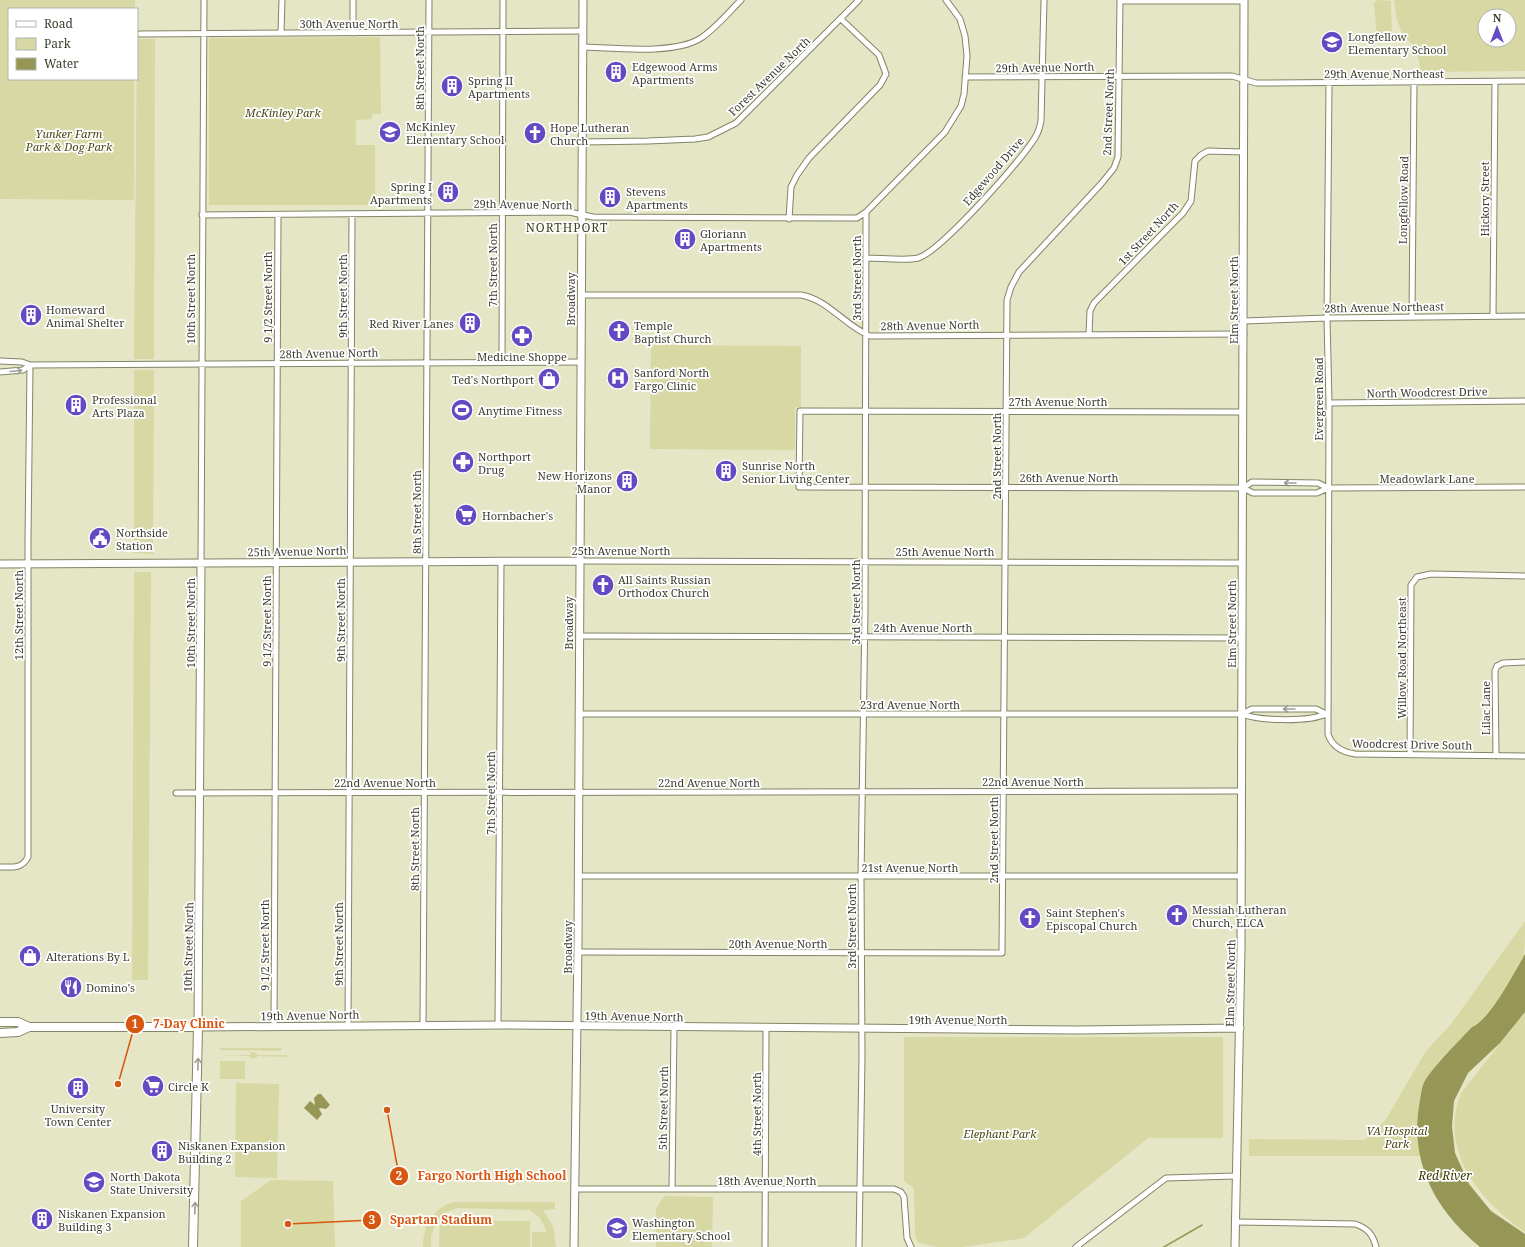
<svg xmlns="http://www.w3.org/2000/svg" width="1525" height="1247" font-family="'Noto Serif',serif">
  <rect width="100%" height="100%" fill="#e5e6c5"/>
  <path fill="#d7d8a3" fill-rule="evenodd" d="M0,0h135v9h-126v70h125v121l-134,-1z
    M1377,0l14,1 1,37 -2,2 -13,-1 -3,-36z
    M1394,0h131v71l-104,1 -5,-24 -13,-13 -6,-14zM1485,16h24v24h-24z
    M380,37l1,77h-9v5l-16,1v25h19v60h-166v-167z
    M137,39h18l-1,320h-20z
    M651,345l150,1v61h-6v43l-145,-1z
    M134,370h20l-1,184 -19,-1z
    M134,572h17l-3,408h-16z
    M1525,921c0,9 0,25 -1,34 -6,15 -38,67 -52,72 -16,17 -37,35 -48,56 -8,14 -7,57 -4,73h-171v-17l116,1 21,-21 40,-68 25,-27z
    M1525,1012v220c-45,-31 -87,-81 -64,-139z
    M904,1037h319v101h-75l-124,100 -61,9h-27l-18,-5 -3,-7 -1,-47 -10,-7z
    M220,1048h61v3l-61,-1z
    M250,1052l7,1v2h30v2l-30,-1v2h-7v-2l-30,-1h30z
    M220,1061h25v18h-25z
    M236,1083l43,1 -2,94 -42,-1z
    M271,1180l62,1 2,66h-94v-46z
    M664,1196l49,1 -1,50h-56v-38z
    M455,1202h100v7l-12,1 10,16 3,21h-24v-15h15l-7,-14 -10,-8 -73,-2 -13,5 -8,8 -5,16v10h-8c0,-22 10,-40 32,-45z
    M440,1221h90v26h-91z"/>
  <path fill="#969757" d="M1525,954v58l-25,31 -32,30 -14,28 -2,25 3,27 14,31 22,27 34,23v13h-45c-44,-36 -70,-83 -61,-141 1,-7 2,-15 4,-21 5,-14 38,-46 49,-58 17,-6 44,-57 53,-73z
    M318,1094h3l9,11 -4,4 -6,-1 -1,1 3,5 -5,6 -13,-12 6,-7 5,4 -1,-7z"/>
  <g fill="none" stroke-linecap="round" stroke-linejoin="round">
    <path stroke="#969757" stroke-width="1.5" d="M1164,1247l38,-22"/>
    <g stroke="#848467" stroke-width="7">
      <path id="street" d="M1120,1h124
        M281,33l1,-33
        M353,33v-33
        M140,34l442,-3
        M582,47c32,1 93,8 119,-9 15,-10 27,-25 40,-38
        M965,77l267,-1 24,7 269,-2
        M1329,83l-2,235 2,85 -1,331c4,13 14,18 27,20l170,2
        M582,142l66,-1 47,-2 13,-2 28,-14 123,-123
        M202,215l367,-3 24,5 264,1 9,-6
        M789,219l2,-32 6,-12 12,-17 71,-73 6,-11 -7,-19 -38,-36
        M866,258c14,0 41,3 52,0 22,-6 106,-100 118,-122 3,-5 4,-10 5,-15l3,-121
        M581,295h220c28,5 44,31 69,41l374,-2
        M1493,316l2,-234
        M1412,317l2,-234
        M1244,321l83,-3 198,-2
        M1089,334l1,-23 4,-8 89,-90 8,-12 4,-40 6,-6 7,-4 36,1
        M0,361l22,1 8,3 550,-3
        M502,362l1,-362
        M0,372l23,-2 7,-5
        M1329,403l196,-2
        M1243,412l-443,-1 -1,76 444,1 10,5h64l11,-5 197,-1
        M1243,488l9,-6 66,1 10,5
        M580,561l662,2
        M201,563l3,-563
        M579,636l663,2
        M579,714h663c17,7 67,8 84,0
        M1242,714l10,-5h64l10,5
        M1410,754l1,-169 6,-8 14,-3 94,2
        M1496,756l-1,-85 2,-5 6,-3 22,-1
        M176,793l1066,-2
        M0,867c12,0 22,2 28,-10v-316l2,-176
        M578,876h663
        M578,952l424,1 5,-653 4,-13 8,-15 82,-88 13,-16 4,-11 2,-157
        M423,1025l6,-1025
        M498,1025l3,-464
        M348,1026l4,-811
        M274,1027l4,-812
        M575,1189h319l7,3 3,5 3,41 4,9
        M672,1189l2,-161
        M1235,1222l120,2c12,4 18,10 21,23
        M765,1247l1,-218
        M859,1247l3,-190 -1,-180 4,-268 1,-397 79,-80 16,-26 3,-12 3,-38 -2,-20 -5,-17 -14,-19
        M1076,1247l90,-69 70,-2"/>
    </g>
    <g stroke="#848467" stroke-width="9">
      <path id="secondary" d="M201,563l-3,464 308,-2 572,5 162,-2
        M0,564l580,-3
        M574,1247l4,-304 5,-943
        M1235,1247l6,-298 3,-949"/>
    </g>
    <g stroke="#848467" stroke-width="10">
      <path id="primary" d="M0,1022h18l11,5
        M0,1033l18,-1 11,-5h169l-5,220"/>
    </g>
    <use href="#street" stroke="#fff" stroke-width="5"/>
    <use href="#secondary" stroke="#fff" stroke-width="7"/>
    <use href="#primary" stroke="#fff" stroke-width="8"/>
  </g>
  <defs><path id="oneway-shaft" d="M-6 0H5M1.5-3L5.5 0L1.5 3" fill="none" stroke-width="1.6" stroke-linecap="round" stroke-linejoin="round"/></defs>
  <g stroke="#9e9e98">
    <use href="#oneway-shaft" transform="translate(16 371) rotate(-5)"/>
    <use href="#oneway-shaft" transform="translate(1290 483) rotate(-180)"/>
    <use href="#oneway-shaft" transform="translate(1289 709) rotate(-180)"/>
    <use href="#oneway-shaft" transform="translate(198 1064) rotate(-89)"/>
    <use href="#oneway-shaft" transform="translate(195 1208) rotate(-88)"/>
  </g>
  <defs>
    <g id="school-disc" transform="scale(1.15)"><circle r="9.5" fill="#6449c2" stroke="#fff"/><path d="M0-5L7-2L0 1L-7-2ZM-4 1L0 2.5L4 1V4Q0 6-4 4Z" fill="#fff"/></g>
    <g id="building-disc" transform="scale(1.15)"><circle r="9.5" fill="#6449c2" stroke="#fff"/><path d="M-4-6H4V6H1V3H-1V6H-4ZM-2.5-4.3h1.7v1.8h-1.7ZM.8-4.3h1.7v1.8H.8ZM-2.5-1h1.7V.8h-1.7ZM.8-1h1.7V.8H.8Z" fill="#fff"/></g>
    <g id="church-disc" transform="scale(1.15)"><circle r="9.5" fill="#6449c2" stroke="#fff"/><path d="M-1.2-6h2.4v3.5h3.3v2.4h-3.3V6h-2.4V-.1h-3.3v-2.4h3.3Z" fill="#fff"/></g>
    <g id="pharmacy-disc" transform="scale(1.15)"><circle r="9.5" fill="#6449c2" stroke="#fff"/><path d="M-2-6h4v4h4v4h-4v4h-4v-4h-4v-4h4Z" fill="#fff"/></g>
    <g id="hospital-disc" transform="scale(1.15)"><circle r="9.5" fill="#6449c2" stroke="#fff"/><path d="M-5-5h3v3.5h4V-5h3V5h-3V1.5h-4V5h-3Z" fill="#fff"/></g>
    <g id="shop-disc" transform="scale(1.15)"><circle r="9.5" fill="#6449c2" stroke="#fff"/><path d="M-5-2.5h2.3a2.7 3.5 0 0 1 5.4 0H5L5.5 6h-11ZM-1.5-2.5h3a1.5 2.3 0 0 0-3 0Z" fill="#fff"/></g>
    <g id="stadium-disc" transform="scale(1.15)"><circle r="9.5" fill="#6449c2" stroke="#fff"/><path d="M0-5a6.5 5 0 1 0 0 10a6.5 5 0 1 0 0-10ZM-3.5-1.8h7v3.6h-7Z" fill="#fff"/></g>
    <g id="supermarket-disc" transform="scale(1.15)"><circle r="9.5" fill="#6449c2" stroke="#fff"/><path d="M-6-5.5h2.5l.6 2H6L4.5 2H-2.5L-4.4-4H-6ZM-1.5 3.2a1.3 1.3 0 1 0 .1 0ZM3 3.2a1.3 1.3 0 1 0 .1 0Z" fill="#fff"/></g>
    <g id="civic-disc" transform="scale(1.15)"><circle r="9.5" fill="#6449c2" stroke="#fff"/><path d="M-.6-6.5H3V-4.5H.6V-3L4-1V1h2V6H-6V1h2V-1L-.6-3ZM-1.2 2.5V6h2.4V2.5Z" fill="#fff"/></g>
    <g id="restaurant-disc" transform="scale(1.15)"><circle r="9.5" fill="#6449c2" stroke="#fff"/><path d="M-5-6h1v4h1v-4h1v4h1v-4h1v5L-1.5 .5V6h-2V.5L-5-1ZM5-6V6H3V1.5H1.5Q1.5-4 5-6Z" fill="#fff"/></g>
    <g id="university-disc" transform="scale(1.15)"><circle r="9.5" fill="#6449c2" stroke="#fff"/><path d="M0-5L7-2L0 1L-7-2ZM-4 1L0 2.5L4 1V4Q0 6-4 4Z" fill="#fff"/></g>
  </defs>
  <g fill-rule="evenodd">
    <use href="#school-disc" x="1332" y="42"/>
    <use href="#building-disc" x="616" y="72"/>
    <use href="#building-disc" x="452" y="86"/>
    <use href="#school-disc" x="390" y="132"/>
    <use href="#church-disc" x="535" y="133"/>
    <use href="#building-disc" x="448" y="192"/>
    <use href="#building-disc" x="610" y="197"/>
    <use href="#building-disc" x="685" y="239"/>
    <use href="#building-disc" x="31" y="315"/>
    <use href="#building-disc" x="470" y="323"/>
    <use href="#church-disc" x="619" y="331"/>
    <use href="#pharmacy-disc" x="522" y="336"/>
    <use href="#hospital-disc" x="618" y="378"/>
    <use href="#shop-disc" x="549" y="379"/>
    <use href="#building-disc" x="76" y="405"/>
    <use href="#stadium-disc" x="462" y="410"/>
    <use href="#pharmacy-disc" x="463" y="462"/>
    <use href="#building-disc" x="726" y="471"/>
    <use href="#building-disc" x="627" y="481"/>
    <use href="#supermarket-disc" x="466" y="515"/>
    <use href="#civic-disc" x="100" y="538"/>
    <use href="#church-disc" x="603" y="585"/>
    <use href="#church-disc" x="1177" y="915"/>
    <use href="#church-disc" x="1030" y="918"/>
    <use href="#shop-disc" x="30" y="956"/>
    <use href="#restaurant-disc" x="71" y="987"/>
    <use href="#supermarket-disc" x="153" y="1086"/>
    <use href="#building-disc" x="78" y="1088"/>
    <use href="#building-disc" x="162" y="1151"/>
    <use href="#university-disc" x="94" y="1182"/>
    <use href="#building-disc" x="42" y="1219"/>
    <use href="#school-disc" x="617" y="1228"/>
  </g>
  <g text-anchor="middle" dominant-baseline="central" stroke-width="3.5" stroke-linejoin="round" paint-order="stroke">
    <g font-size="11" fill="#3d3e31" stroke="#fff">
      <text x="349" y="23">30th Avenue North</text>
      <text transform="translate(1045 67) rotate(-1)">29th Avenue North</text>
      <text transform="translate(419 68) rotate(-90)">8th Street North</text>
      <text x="1384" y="73">29th Avenue Northeast</text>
      <text transform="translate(769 76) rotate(-44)">Forest Avenue North</text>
      <text transform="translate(1108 112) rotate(-88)">2nd Street North</text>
      <text transform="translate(993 171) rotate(-49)">Edgewood Drive</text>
      <text transform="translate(1484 199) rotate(-90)">Hickory Street</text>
      <text transform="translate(1403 200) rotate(-89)">Longfellow Road</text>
      <text transform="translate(523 204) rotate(1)">29th Avenue North</text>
      <text transform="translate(1148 233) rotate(-47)">1st Street North</text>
      <text transform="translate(492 265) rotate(-90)">7th Street North</text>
      <text transform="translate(856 278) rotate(-90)">3rd Street North</text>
      <text transform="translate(342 296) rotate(-90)">9th Street North</text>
      <text transform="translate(267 297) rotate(-90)">9 1/2 Street North</text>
      <text transform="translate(190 299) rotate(-90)">10th Street North</text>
      <text transform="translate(570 299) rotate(-90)">Broadway</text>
      <text transform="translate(1233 300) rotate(-90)">Elm Street North</text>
      <text transform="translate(1384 307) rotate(-1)">28th Avenue Northeast</text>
      <text transform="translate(930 325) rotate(-1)">28th Avenue North</text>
      <text transform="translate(329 353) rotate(-1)">28th Avenue North</text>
      <text transform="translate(1427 392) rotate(-1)">North Woodcrest Drive</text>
      <text transform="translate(1318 399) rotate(-90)">Evergreen Road</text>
      <text x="1058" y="401">27th Avenue North</text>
      <text transform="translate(996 456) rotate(-90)">2nd Street North</text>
      <text x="1069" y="477">26th Avenue North</text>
      <text x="1427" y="478">Meadowlark Lane</text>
      <text transform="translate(416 512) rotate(-90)">8th Street North</text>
      <text x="621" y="550">25th Avenue North</text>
      <text transform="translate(297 551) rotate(-1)">25th Avenue North</text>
      <text x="945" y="551">25th Avenue North</text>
      <text transform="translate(855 602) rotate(-90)">3rd Street North</text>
      <text transform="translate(18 615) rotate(-90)">12th Street North</text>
      <text transform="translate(340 620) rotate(-90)">9th Street North</text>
      <text transform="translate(266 621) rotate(-90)">9 1/2 Street North</text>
      <text transform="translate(190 623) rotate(-90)">10th Street North</text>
      <text transform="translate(568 623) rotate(-90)">Broadway</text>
      <text transform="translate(1231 624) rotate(-90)">Elm Street North</text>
      <text x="923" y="627">24th Avenue North</text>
      <text transform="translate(1401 658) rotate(-90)">Willow Road Northeast</text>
      <text x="910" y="704">23rd Avenue North</text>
      <text transform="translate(1485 708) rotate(-90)">Lilac Lane</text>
      <text transform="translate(1412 744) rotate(1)">Woodcrest Drive South</text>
      <text x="1033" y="781">22nd Avenue North</text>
      <text x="385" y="782">22nd Avenue North</text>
      <text x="709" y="782">22nd Avenue North</text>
      <text transform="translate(490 793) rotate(-90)">7th Street North</text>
      <text transform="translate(993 840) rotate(-90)">2nd Street North</text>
      <text transform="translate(414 849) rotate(-90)">8th Street North</text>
      <text x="910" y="867">21st Avenue North</text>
      <text transform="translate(851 926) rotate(-90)">3rd Street North</text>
      <text x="778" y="943">20th Avenue North</text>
      <text transform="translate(338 944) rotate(-90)">9th Street North</text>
      <text transform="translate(264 945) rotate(-90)">9 1/2 Street North</text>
      <text transform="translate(188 947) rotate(-89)">10th Street North</text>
      <text transform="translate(567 947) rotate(-90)">Broadway</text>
      <text transform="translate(1230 983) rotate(-89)">Elm Street North</text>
      <text transform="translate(310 1015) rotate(-1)">19th Avenue North</text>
      <text transform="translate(634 1016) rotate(1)">19th Avenue North</text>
      <text x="958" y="1019">19th Avenue North</text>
      <text transform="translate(663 1108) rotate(-89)">5th Street North</text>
      <text transform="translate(756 1114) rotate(-90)">4th Street North</text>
      <text x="767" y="1180">18th Avenue North</text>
    </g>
    <g font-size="11" fill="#3d3e31" stroke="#fff" text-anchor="start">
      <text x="1348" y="36">Longfellow<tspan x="1348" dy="13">Elementary School</tspan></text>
      <text x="632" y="66">Edgewood Arms<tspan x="632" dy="13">Apartments</tspan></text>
      <text x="468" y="80">Spring II<tspan x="468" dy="13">Apartments</tspan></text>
      <text x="406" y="126">McKinley<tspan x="406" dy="13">Elementary School</tspan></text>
      <text x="550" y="127">Hope Lutheran<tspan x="550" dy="13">Church</tspan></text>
      <text x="432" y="186" text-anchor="end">Spring I<tspan x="432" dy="13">Apartments</tspan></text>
      <text x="626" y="191">Stevens<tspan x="626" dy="13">Apartments</tspan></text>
      <text x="700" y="233">Gloriann<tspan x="700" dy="13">Apartments</tspan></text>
      <text x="46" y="309">Homeward<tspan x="46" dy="13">Animal Shelter</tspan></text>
      <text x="454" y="323" text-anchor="end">Red River Lanes</text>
      <text x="634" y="325">Temple<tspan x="634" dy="13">Baptist Church</tspan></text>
      <text x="522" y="356" text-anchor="middle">Medicine Shoppe</text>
      <text x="634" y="372">Sanford North<tspan x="634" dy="13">Fargo Clinic</tspan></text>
      <text x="534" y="379" text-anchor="end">Ted's Northport</text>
      <text x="92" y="399">Professional<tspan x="92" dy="13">Arts Plaza</tspan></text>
      <text x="478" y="410">Anytime Fitness</text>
      <text x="478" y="456">Northport<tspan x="478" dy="13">Drug</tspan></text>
      <text x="742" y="465">Sunrise North<tspan x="742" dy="13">Senior Living Center</tspan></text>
      <text x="612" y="475" text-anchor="end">New Horizons<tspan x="612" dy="13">Manor</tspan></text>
      <text x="482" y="515">Hornbacher's</text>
      <text x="116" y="532">Northside<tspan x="116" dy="13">Station</tspan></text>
      <text x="618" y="579">All Saints Russian<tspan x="618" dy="13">Orthodox Church</tspan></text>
      <text x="1192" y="909">Messiah Lutheran<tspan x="1192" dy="13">Church, ELCA</tspan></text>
      <text x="1046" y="912">Saint Stephen's<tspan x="1046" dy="13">Episcopal Church</tspan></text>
      <text x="46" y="956">Alterations By L</text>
      <text x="86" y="987">Domino's</text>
      <text x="168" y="1086">Circle K</text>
      <text x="78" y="1108" text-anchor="middle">University<tspan x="78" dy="13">Town Center</tspan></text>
      <text x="178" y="1145">Niskanen Expansion<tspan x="178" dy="13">Building 2</tspan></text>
      <text x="110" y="1176">North Dakota<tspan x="110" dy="13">State University</tspan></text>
      <text x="58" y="1213">Niskanen Expansion<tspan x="58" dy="13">Building 3</tspan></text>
      <text x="632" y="1222">Washington<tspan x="632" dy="13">Elementary School</tspan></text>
    </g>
    <g font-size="11" font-style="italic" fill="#474715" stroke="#fff">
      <text x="283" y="112">McKinley Park</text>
      <text x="69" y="133">Yunker Farm<tspan x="69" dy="13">Park &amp; Dog Park</tspan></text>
      <text x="1397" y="1130">VA Hospital<tspan x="1397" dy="13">Park</tspan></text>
      <text x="1000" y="1133">Elephant Park</text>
    </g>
    <g font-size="12" letter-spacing="1" fill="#414126" stroke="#fff">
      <text x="567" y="227">NORTHPORT</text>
    </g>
    <g font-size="12" font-style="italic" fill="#383802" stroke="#fff">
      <text x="1445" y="1175">Red River</text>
    </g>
  </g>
  <path fill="none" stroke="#d75610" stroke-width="1.5" d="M118 1084L135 1024M387 1110L399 1176M288 1224L372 1220"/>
  <g fill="#d75610" stroke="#fff" stroke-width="1.5">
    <circle cx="118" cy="1084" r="4"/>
    <circle cx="387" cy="1110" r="4"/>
    <circle cx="288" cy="1224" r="4"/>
    <circle cx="135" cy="1024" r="10"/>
    <circle cx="399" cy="1176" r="10"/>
    <circle cx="372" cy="1220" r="10"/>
  </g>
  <g font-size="12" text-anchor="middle" font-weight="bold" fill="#fff">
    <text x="135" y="1028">1</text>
    <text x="399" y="1180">2</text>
    <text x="372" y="1224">3</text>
  </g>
  <g font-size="12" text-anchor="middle" font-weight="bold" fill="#d75610" stroke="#fff" stroke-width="3.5" stroke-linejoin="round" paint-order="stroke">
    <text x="189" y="1028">7-Day Clinic</text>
    <text x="492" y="1180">Fargo North High School</text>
    <text x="441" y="1224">Spartan Stadium</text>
  </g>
  <rect x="8" y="8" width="130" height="72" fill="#ffffff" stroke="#b1b2ad"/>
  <rect x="16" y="21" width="20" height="6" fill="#ffffff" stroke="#b1b2ad"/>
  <text x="44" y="28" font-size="12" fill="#3d3e31">Road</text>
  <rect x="16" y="38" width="20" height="12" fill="#d7d8a3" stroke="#b1b2ad"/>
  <text x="44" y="48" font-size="12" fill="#3d3e31">Park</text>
  <rect x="16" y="58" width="20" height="12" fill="#969757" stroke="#b1b2ad"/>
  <text x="44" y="68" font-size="12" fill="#3d3e31">Water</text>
  <g transform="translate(1497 28)"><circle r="19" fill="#ffffff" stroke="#b1b2ad"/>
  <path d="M0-3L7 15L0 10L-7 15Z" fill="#6449c2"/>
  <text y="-6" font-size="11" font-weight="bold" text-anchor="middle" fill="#3d3e31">N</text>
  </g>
</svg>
